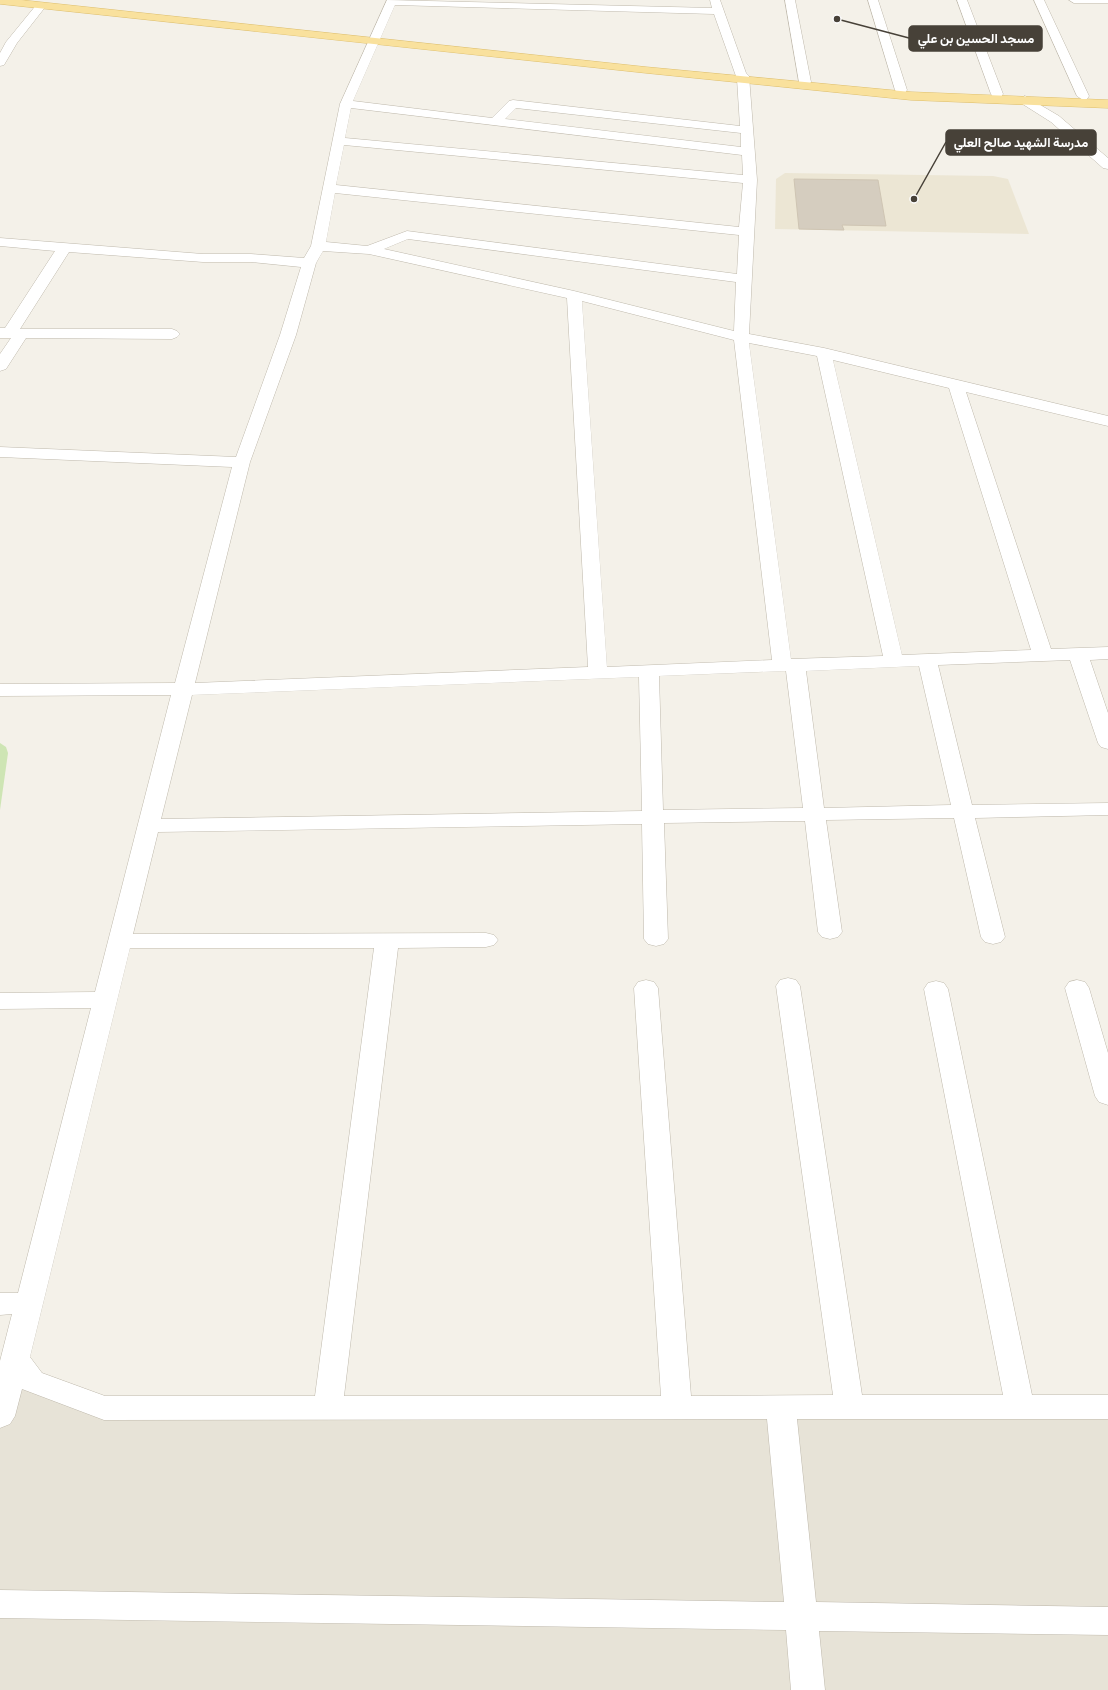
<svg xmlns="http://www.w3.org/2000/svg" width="1108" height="1690" font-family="Barlow,Vazirmatn,sans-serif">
  <rect width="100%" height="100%" fill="#f4f1e9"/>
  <path fill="#e7e3d7" d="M15,1359l89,49 1004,-1v283h-1108v-274z"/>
  <path fill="#ece6d4" d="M785,173l208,3 15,3 21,55 -254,-5 1,-50z"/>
  <path fill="#cee5b4" d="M0,743l6,4 2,6 -8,57z"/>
  <path fill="#d5cdbf" stroke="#cfc5b3" d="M794,179l84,1 8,46 -44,-1 2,5 -45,-1z"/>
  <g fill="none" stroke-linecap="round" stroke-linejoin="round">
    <g stroke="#bfb9ac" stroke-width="1">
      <path id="minor" d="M387,0l325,8 -2,-8h10l26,73 3,3 8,104 -8,154 75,14 284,68v10l-142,-34 85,257 57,-2v12l-18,1 18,53v36l-7,-2 -3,-4 -28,-83 -132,5 34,140 136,-2v12l-133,3 30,119 -4,5 -8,2 -8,-2 -4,-5 -27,-119 -128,2 16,112 -4,5 -8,2 -8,-2 -4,-5 -13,-111 -141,2 4,116 -4,5 -8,2 -8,-2 -4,-5 -2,-115 -484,8 -25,102 353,-1 8,2 4,5 -4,5 -8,2 -88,1 -54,448h317l-27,-408 4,-6 8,-2 8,2 4,6 33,408 142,-1 -57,-409 4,-6 8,-2 8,2 4,6 62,409h141l-79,-406 4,-6 8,-2 8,2 4,6 84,406h76v24h-311l19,183 292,5v28l-289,-4 6,59h-34l-5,-60 -786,-12v-28l784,12 -17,-183 -663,1 -82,-31 -7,27 -5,8 -10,4v-67l12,-47 -12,1v-22h18l73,-285 -91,1v-16l95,-1 76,-297 -171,1v-12l175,-1 57,-216 -232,-10v-10l236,10 44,-122 21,-68 -50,-5h-48l-134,-10 -49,77h152l5,2 3,3 -3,3 -5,2 -146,-1 -20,31 -6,2v-17l11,-16h-11v-10h5l50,-77 -55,-5v-8l203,16h48l53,4 7,-12 29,-142zM395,5l319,9 23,65 3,47 -227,-26 -4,1 -17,17 -139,-17zM351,108l391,47 1,20 -398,-37zM516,108l225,25v14l-236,-28zM344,145l399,38 -4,44 -403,-42zM335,193l404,42 -2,39 -330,-43 -40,15 -41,-4zM408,239l328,43 -2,49 -160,-40 -190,-42zM323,251l46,3 198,44 21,369 -393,16 55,-221 46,-127 20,-72zM582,301l152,39 38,320 -165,7zM749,343l68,13 66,300 -92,3zM833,360l116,28 82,262 -129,5zM919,666l32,139 -127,3 -18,-137zM786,671l17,137 -140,2 -4,-134zM639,677l3,134 -481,8 31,-124zM130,948h244l-59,448h-210l-63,-23 -12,-16z
        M785,0h10l16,82 -2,3 -4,1 -6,-4z
        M868,0h10l29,90 -2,3h-8l-2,-3z
        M957,0h10l36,94 -2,3h-8l-2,-3z
        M1034,0h10l45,96 -2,3 -4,1 -6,-4z
        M1069,0h39v3h-34z
        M41,3l5,3 -29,37 -13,22 -4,1v-13l6,-11 31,-38z
        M1025,96l34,20 49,42v11l-5,-1 -52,-46 -30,-19 -2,-3z
        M1077,980l8,2 4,6 19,65v52l-9,-3 -4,-6 -30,-108 4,-6z"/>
    </g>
    <g stroke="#debf6d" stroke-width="1">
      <path id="major" d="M0,0h21l625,67 265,25 197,8v8l-197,-8 -265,-27 -646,-69z"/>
    </g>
    <use href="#minor" fill="#fff" fill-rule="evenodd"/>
    <use href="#major" fill="#f9e19d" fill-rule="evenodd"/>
  </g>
  <path fill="none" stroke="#474138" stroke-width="1.5" d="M837 19L909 38M914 199L946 142"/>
  <g fill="#474138" stroke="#fff" stroke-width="1.5">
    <circle cx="837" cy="19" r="4"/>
    <circle cx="914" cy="199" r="4"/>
  </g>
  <g fill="#474138" stroke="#474138" stroke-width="1.5">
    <rect x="909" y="26" width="133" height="25" rx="4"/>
    <rect x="946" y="130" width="150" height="25" rx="4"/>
  </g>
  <g font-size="13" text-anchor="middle" font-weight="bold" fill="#fff">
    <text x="976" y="43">مسجد الحسين بن علي</text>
    <text x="1021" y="147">مدرسة الشهيد صالح العلي</text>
  </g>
</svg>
